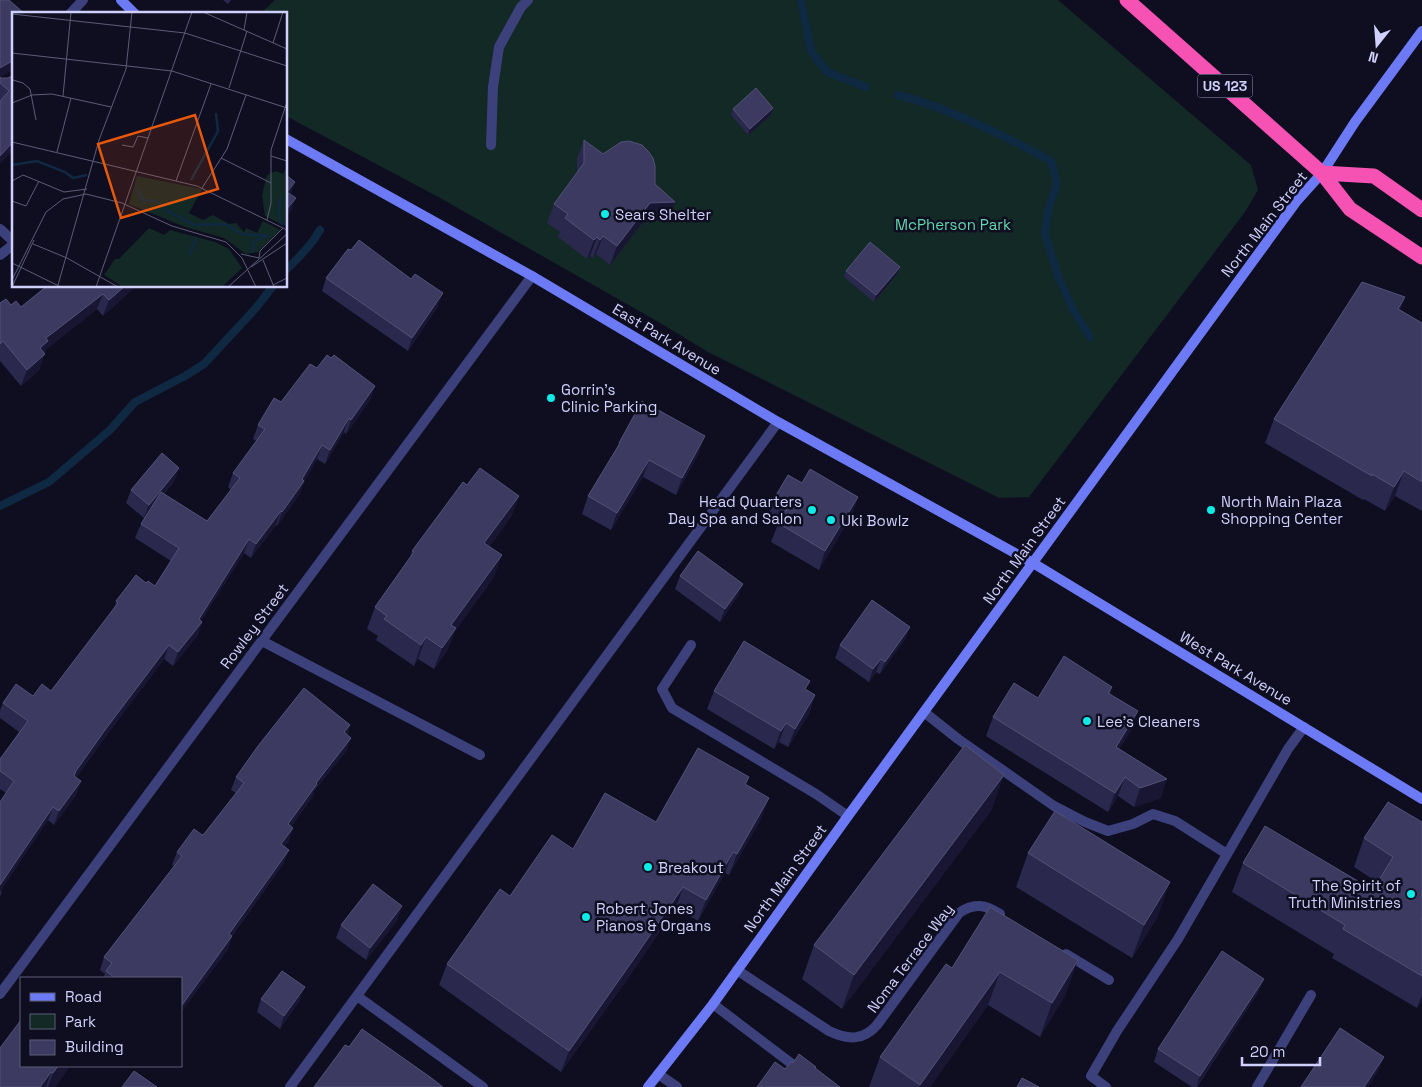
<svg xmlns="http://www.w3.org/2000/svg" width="1422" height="1087" font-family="'Space Grotesk',sans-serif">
  <rect width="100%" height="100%" fill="#0f0e20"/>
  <path fill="#122926" d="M275,0h783l193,165 7,25 -13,22 -216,285 -30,1 -291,-146 -46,-28 -220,-125 -156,-83v-102h-26z"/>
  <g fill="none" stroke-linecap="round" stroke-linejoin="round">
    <path stroke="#102942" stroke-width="8" d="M801,0l10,51 16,21 39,15
      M898,95c51,13 106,41 153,66l6,22 -9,27 -3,24 14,45 14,30 17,28
      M286,270c13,-13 25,-24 34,-40
      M0,506l49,-24 61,-52 25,-28 50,-26 19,-12 52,-56 17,-22"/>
    <path stroke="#3c417c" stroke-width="10" d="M70,14l13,-14
      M491,145l2,-58 6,-40 22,-40 7,-7
      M0,229l14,13
      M262,641l218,114
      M691,645l-29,44 10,19 144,86 32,22
      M924,712l34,27 96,67 31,16 23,9 25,-7 20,-10 22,7 52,33
      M357,996l126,91
      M713,1004l87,66
      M658,1074l19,13
      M290,1087l488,-665
      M1106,1087l-15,-11 26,-45 61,-92 110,-190 16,-22
      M1257,1087l54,-92"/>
    <path stroke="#3c417c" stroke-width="10" d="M0,255l14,-11
      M1066,954l43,26
      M737,970l92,61c19,9 34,10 48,-6l82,-112c15,-11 27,-8 41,1
      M0,994l532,-718"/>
    <path stroke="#6d7af6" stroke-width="10" d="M121,0l14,14
      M286,139l246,137 246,146 255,141 389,236
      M648,1087l65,-83 135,-188 448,-614 26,-29 33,-51 67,-91"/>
    <path stroke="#f552b4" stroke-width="15" d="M1127,0l195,173 28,36 72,48
      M1322,173l52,3 48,34"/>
  </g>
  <path fill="#2a284d" d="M0,0v78h8l6,-3v74l-14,14v-62l1,-1 -1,-1z
    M223,0h8l-3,4z
    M733,109l38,6 -23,20 -17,-20z
    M584,140l19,14 52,30 20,18 -7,18 -25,2 -33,43 -14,-11 -3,4 -3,-2 -3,3 -29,-22 2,-5 -13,-9 7,-19 23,-31v-14z
    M900,267l-2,6 -24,29 -30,-25 2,-6z
    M326,278l85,1 27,27 -30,45 -86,-60z
    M136,286l-33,30 -6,-7 -52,41 -6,20 -18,16 -21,-25v-58l21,4z
    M1401,310l21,13v188l-27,-15 -10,15 -21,-12 -1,1 -98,-57 9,-24z
    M317,368l58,18 -5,14 -24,34 -2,-2 -19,32 -8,-5 -13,23 -5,13 -22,31 -1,-1 -25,33 -7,-5 -43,68 1,1 -5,14 -24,30 -9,-7 -64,85 -24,34 5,3 -5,14 -22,30 -6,-5 -47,70 1,1 -2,6v-95l6,-9 -6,-4v-30l19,-27 -19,-14v-8l3,-7 48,-12 63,-82 2,-8 30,-18 9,3 16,-25 -36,-23 6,-14 3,-6 -18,-15 5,-13 44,-10 -11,14 43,27 24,-31 -3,-3 5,-14 24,-32 -4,-2 5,-14 23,-23z
    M619,443l80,10 -23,42 -33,-18 -32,53 -29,-16 6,-18 28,-46z
    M802,483l56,14 -7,19 -32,54 -48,-28 8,-20 -11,-6 7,-19z
    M467,485l52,11 -8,21 -22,30 5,30 -39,54 -7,18 -14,20 -16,-10 -4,7 -38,-26 2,-4 -11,-7 8,-22 35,-50 2,-6z
    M680,576l63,8 -5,12 -18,26 -45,-33z
    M910,627l-5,12 -25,35 -4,-2 -7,10 -34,-24 5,-13z
    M1112,687l-2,7 21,36 -12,19 42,49 -27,9 -16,-11 -10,16 -122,-76 7,-19 45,-19z
    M807,690l8,5 -6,19 -21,33 -9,-5 -5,7 -67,-40 7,-18z
    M350,725l-3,9v16l-33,41 -1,5 -22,31 -2,14 -5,6v16l-52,73 -4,13 -47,63v-34h-78l2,-4 -5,-4 4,-13 70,-91 -2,-1 5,-13 25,-17 2,-1 32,-41 -5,-3 5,-13z
    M749,777l-3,8 15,34 -32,56 -4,-2 -27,48 -22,-13 -52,76 -63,88 -122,-87 8,-21 63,-68 63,-47 83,-27z
    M992,809l-150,200 -40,-30 12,-34z
    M1422,822v178l-5,8 -85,-50 2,-4 -102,-62 11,-29 130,27 4,-8 -23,-15 10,-29z
    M1028,853l130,63 -26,42 -116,-71z
    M990,907l76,87 -26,43 -52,-32 -58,82h-61l11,-30 72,-89z
    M398,919l-32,41 -30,-22 5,-13z
    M1259,991l-62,96h-5l-38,-25 4,-13z
    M261,999l39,1 -20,29 -23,-17z
    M0,1048l68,21 -13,18h-55z"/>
  <path fill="#181633" d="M14,60v9l-14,9v-10z
    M773,108l-2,7 -23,20 2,-6z
    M14,141v8l-14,14v-7z
    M295,182l-4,12 -4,-2z
    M296,198l-5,13 -5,6v-7z
    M675,202l-7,18 -25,2 -33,43 7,-19 33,-43z
    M603,236l-7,18 -3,4 7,-18z
    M597,237l-7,19 -3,3 7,-19z
    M900,267l-2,6 -24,29 2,-7z
    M125,286h11l-33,30 6,-16z
    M443,293l-5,13 -30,45 4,-13z
    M103,294l-6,15 -52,41 -2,6 2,-2 -6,16 -18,16 6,-16 19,-32z
    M1405,297l-8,25 1,-13z
    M375,386l-5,14 -24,34 5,-14z
    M349,418l-5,14 -19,32 5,-14z
    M705,436l-6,17 -23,42 6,-17z
    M322,445l-5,14 -13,23 -5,13 -22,31 5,-14z
    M649,460l-6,17 -32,53 6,-17z
    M179,468l-4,12 -31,38 5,-13z
    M1404,471l-9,25 -10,15 9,-24z
    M519,496l-8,21 -34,47 7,-21z
    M858,497l-7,19 -32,54 6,-19z
    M281,511l-5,14 -25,33 5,-14z
    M249,539l-5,14 -48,76 6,-7 -5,14 -24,30 5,-14z
    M502,555l-8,22 -39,54 -7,18 -14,20 17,-44z
    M743,584l-5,12 -18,26 5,-13z
    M910,627l-5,12 -25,35 5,-12z
    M426,637l-8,22 -4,7 7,-21z
    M169,645l-5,14 -64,85 -29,41 -2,5 7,-19 29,-41z
    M881,659l-5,13 -7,10 4,-13z
    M815,695l-6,19 -21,33 7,-18z
    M1138,711l-7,19 -22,36 7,-19z
    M786,723l-7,19 -5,7 7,-18z
    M350,725l-5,12 -1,-5z
    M351,738l-4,12 -33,41 -1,5 -29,41 4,-13 28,-41z
    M1004,775l-12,34 -150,200 12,-34z
    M1125,777l-7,19 -10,16 7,-19z
    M1167,779l-6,19 -27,9 6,-19z
    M81,781l-5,14 -22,30 5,-14z
    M769,798l-8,21 -32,56 8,-21z
    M53,807l-5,13 -48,72v-7z
    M293,828l-4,13 -13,16 5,-13z
    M289,850l-5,13 -60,83 5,-12z
    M733,852l-8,21 -27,48 8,-21z
    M1170,882l-12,34 -26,42 12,-33z
    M683,887l-7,21 -52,76 -63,88 8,-21z
    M402,906l-4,13 -32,41 4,-12z
    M232,936l-4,13 -47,63 1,-7z
    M1078,960l-12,34 -26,43 12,-34z
    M1000,972l-12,33 -58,82h-11z
    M1264,979l-5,12 -63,96 4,-11z
    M305,987l-5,13 -20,29 4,-13z
    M1422,995v5l-5,8z
    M1384,1057l-5,13 -11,17h-4z
    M58,1066h12l-2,3 -13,18h-7l5,-14z
    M51,1072l-5,15h-6z"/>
  <path fill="#3c3a60" stroke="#535178" d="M0,0h9l16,14h-11v46l-14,8z
    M14,75v66l-14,15v-55l9,-10 -9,-8v-6l1,1h7z
    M756,88l17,20 -23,21 -17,-20z
    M584,140l19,14 18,-12 8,-1 13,4 6,6 5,7 2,8v18l20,18 -25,1 -33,43 -14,-10 -3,4 -3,-3 -3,3 -29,-22 3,-4 -14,-10 30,-41z
    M286,175l9,7 -8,10 9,6 -10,12z
    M359,240l52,39 4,-5 28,19 -31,45 -86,-60 22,-29 3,1z
    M870,242l30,25 -24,28 -30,-24z
    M1362,282l43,15 -7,12 24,14v159l-18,-11 -10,16 -22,-13v2l-98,-57z
    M47,286h78l-16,14 -6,-6 -57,44 2,3 -8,7 5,6 -18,16 -24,-29 -3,3v-41l6,-4 5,6 5,-4 5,6z
    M327,355l4,3 3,-3 41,31 -24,34 -2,-2 -19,32 -8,-5 -20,34 2,2 -22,31 -1,-1 -25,33 -7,-5 -50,80 3,3 -24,30 -9,-7 -64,85 -29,41 -2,5 7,5 -22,30 -6,-4 -53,78v-83l14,-21 -14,-10v-12l28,-38 -25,-18 13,-19 17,12 9,-12 9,7 67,-88 -2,-2 20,-26 10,8 2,-2 7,5 24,-38 -38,-24 20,-32 46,29 33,-43 -7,-5 32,-44 -7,-4 16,-27 7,4 29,-38 7,4z
    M642,401l63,35 -23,42 -33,-18 -32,53 -29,-17 32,-53h-1z
    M162,453l17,15 -30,37 -18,-15z
    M480,468l39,28 -35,47 18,12 -51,70 5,3 -14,20 -16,-11 -5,8 -37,-26 3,-3 -12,-9 39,-55 -2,-1 51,-69 4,3z
    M810,469l48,28 -33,54 -47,-28 11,-18 -14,-8 13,-22 14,8z
    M698,551l45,33 -18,25 -45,-33z
    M872,600l38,27 -25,35 -4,-3 -8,10 -33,-24z
    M744,641l66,40 -5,8 10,6 -20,34 -9,-6 -5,8 -67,-40z
    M1064,656l48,31 -4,6 30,18 -22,36 51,32 -27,9 -15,-11 -10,16 -122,-76 21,-34 24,15z
    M304,688l46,37 -6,7 7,6 -35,45 1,1 -29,40 5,4 -12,16 8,6 -60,84 3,2 -50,69 -1,-27h-66l-9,-7 6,-8 -8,-6 78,-101 -5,-4 17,-23 8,6 2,-1 40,-51 -8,-6 22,-31z
    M965,745l39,30 -150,200 -40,-30z
    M698,748l51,29 -4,7 24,14 -32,56 -4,-2 -27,48 -23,-13 -52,76 -62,88 -122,-87 53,-75 10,7 42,-61 21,14 32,-56 51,29z
    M1388,802l34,20v95l-1,2 1,1v56l-79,-47 2,-4 -102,-62 22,-37 108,64 20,-33 -29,-19z
    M1055,811l115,71 -26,43 -116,-72z
    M373,884l29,22 -32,42 -29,-23z
    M990,907l88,53 -26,43 -52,-31 -80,113 -40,-28 66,-93 6,4z
    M1222,951l42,28 -64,97 -42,-27z
    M282,971l23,16 -21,29 -23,-17z
    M21,1020v46h37l-5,7 -2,-1 -11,15h-40v-39z
    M1340,1028l44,29 -20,30h-63z
    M362,1029l68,48 13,10h-129l31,-42 4,2z
    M799,1054l17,13 -1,1 25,19h-83l18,-25 10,7 6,-7 2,1z
    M134,1071l23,16h-35z
    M1022,1078l17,9h-22z"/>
  <g fill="#0eeae6" stroke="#0f0e20" stroke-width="2">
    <circle cx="605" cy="214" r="5"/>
    <circle cx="551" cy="398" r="5"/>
    <circle cx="812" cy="510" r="5"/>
    <circle cx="1211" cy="510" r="5"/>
    <circle cx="831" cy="520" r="5"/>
    <circle cx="1087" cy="721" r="5"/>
    <circle cx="648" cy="867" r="5"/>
    <circle cx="1411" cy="894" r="5"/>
    <circle cx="586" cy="917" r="5"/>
  </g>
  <g text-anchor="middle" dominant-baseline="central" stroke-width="5" stroke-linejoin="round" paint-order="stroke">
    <rect fill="#0f0e20" stroke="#9696ba" stroke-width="1" x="1197.5" y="74.5" width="55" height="23" rx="4"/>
    <g font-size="14" font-weight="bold" fill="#d0d0fc">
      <text x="1225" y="86">US 123</text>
    </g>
    <g font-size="15" fill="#d0d0fc" stroke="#0f0e20" text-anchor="start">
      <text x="615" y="214">Sears Shelter</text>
      <text x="561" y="389">Gorrin's<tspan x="561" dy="17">Clinic Parking</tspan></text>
      <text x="802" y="501" text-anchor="end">Head Quarters<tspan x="802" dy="17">Day Spa and Salon</tspan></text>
      <text x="1221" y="501">North Main Plaza<tspan x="1221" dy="17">Shopping Center</tspan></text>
      <text x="841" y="520">Uki Bowlz</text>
      <text x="1097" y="721">Lee's Cleaners</text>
      <text x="658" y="867">Breakout</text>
      <text x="1401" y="885" text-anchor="end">The Spirit of<tspan x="1401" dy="17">Truth Ministries</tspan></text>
      <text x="596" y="908">Robert Jones<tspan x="596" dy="17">Pianos &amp; Organs</tspan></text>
    </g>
    <g font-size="15" fill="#61d7ab" stroke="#0f0e20">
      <text x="953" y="224">McPherson Park</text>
    </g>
    <g font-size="15" fill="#d0d0fc" stroke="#0f0e20">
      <text transform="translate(1264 224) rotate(-52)">North Main Street</text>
      <text transform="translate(667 339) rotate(31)">East Park Avenue</text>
      <text transform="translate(1024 550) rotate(-54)">North Main Street</text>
      <text transform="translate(254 626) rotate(-53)">Rowley Street</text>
      <text transform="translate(1236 668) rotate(31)">West Park Avenue</text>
      <text transform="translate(785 878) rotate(-54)">North Main Street</text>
      <text transform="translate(910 958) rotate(-53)">Noma Terrace Way</text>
    </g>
  </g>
  <g transform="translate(12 12)">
    <rect width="275" height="275" fill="#0f0e20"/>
    <path d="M275,154v61l-22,-11 -3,-21 5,-20 9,-4 7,3zM125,164l65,13 -13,24 14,7 10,-5 16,9 7,-1 8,9 2,-4 11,5 6,-12 17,9 -22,22 -12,2 -22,-16 -39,-11 -56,-23zM137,216l15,7 6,-5 45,12 14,7 13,19 -20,19h-99l-19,-12 11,-16h4z" fill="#122926"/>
    <path fill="none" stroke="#102942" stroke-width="2.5" d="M0,153l25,-4 28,11 8,6 14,-3M179,168l27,-49 -2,-18M125,176l6,12 12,1M268,185l-1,20 4,8M145,189l9,9 28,15 31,-1 17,10 28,2M240,241l2,-12 11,-5M177,243l7,-16"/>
    <path fill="none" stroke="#5c5c78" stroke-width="1" d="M191,0l84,37M0,2l173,19 102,33M232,18l3,-18M261,31l10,-31M0,41l160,18 115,37M1,68l10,3 7,6 6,31M217,76l18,-57M51,84l8,-84M0,91l20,-8 20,-1 59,13M0,130l185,44 90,44M110,133l11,2 5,-11 10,2M45,140l14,-54M259,144l16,5M209,146l50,25M0,169l11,-6 41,17 23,-3M164,169l35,-97M190,176l25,-39 19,-54M0,189l14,5 13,-25M255,208l4,-17v-53l16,-48M21,232l34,14 51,29M229,242l18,4M247,246l1,-7 23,-23M251,248l11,27M0,251l49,24M239,255l36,-24M0,268l34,-68 17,-13 23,-5 36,9 50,23 54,16 16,16 14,29M46,273l41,-145 27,-71 6,-57M261,273l14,-7M0,275l22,-47M84,275l96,-275M216,275l59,-53"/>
    <path fill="#e8590c" fill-opacity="0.15" stroke="#e8590c" stroke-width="2.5" d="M183,103l23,74 -97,29 -23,-74z"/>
    <rect width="275" height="275" fill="none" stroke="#d0d0fc" stroke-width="2.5"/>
  </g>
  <rect x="20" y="977" width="162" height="90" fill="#0f0e20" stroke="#5c5c78"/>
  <rect x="30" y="993" width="25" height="8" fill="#6d7af6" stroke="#5c5c78"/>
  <text x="65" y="1002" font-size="15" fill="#d0d0fc">Road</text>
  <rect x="30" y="1014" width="25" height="15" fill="#122926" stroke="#5c5c78"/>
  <text x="65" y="1027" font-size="15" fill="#d0d0fc">Park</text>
  <rect x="30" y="1040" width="25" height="15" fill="#3c3a60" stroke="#5c5c78"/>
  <text x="65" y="1052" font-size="15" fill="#d0d0fc">Building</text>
  <g transform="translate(1377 45) rotate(197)" stroke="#0f0e20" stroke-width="4" paint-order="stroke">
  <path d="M0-4L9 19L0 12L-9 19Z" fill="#d0d0fc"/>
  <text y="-8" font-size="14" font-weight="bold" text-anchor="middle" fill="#d0d0fc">N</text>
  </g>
  <path d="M1242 1057v8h78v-8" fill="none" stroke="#d0d0fc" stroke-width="2.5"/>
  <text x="1250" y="1057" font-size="15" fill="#d0d0fc" stroke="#0f0e20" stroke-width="4" paint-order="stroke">20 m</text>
</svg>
